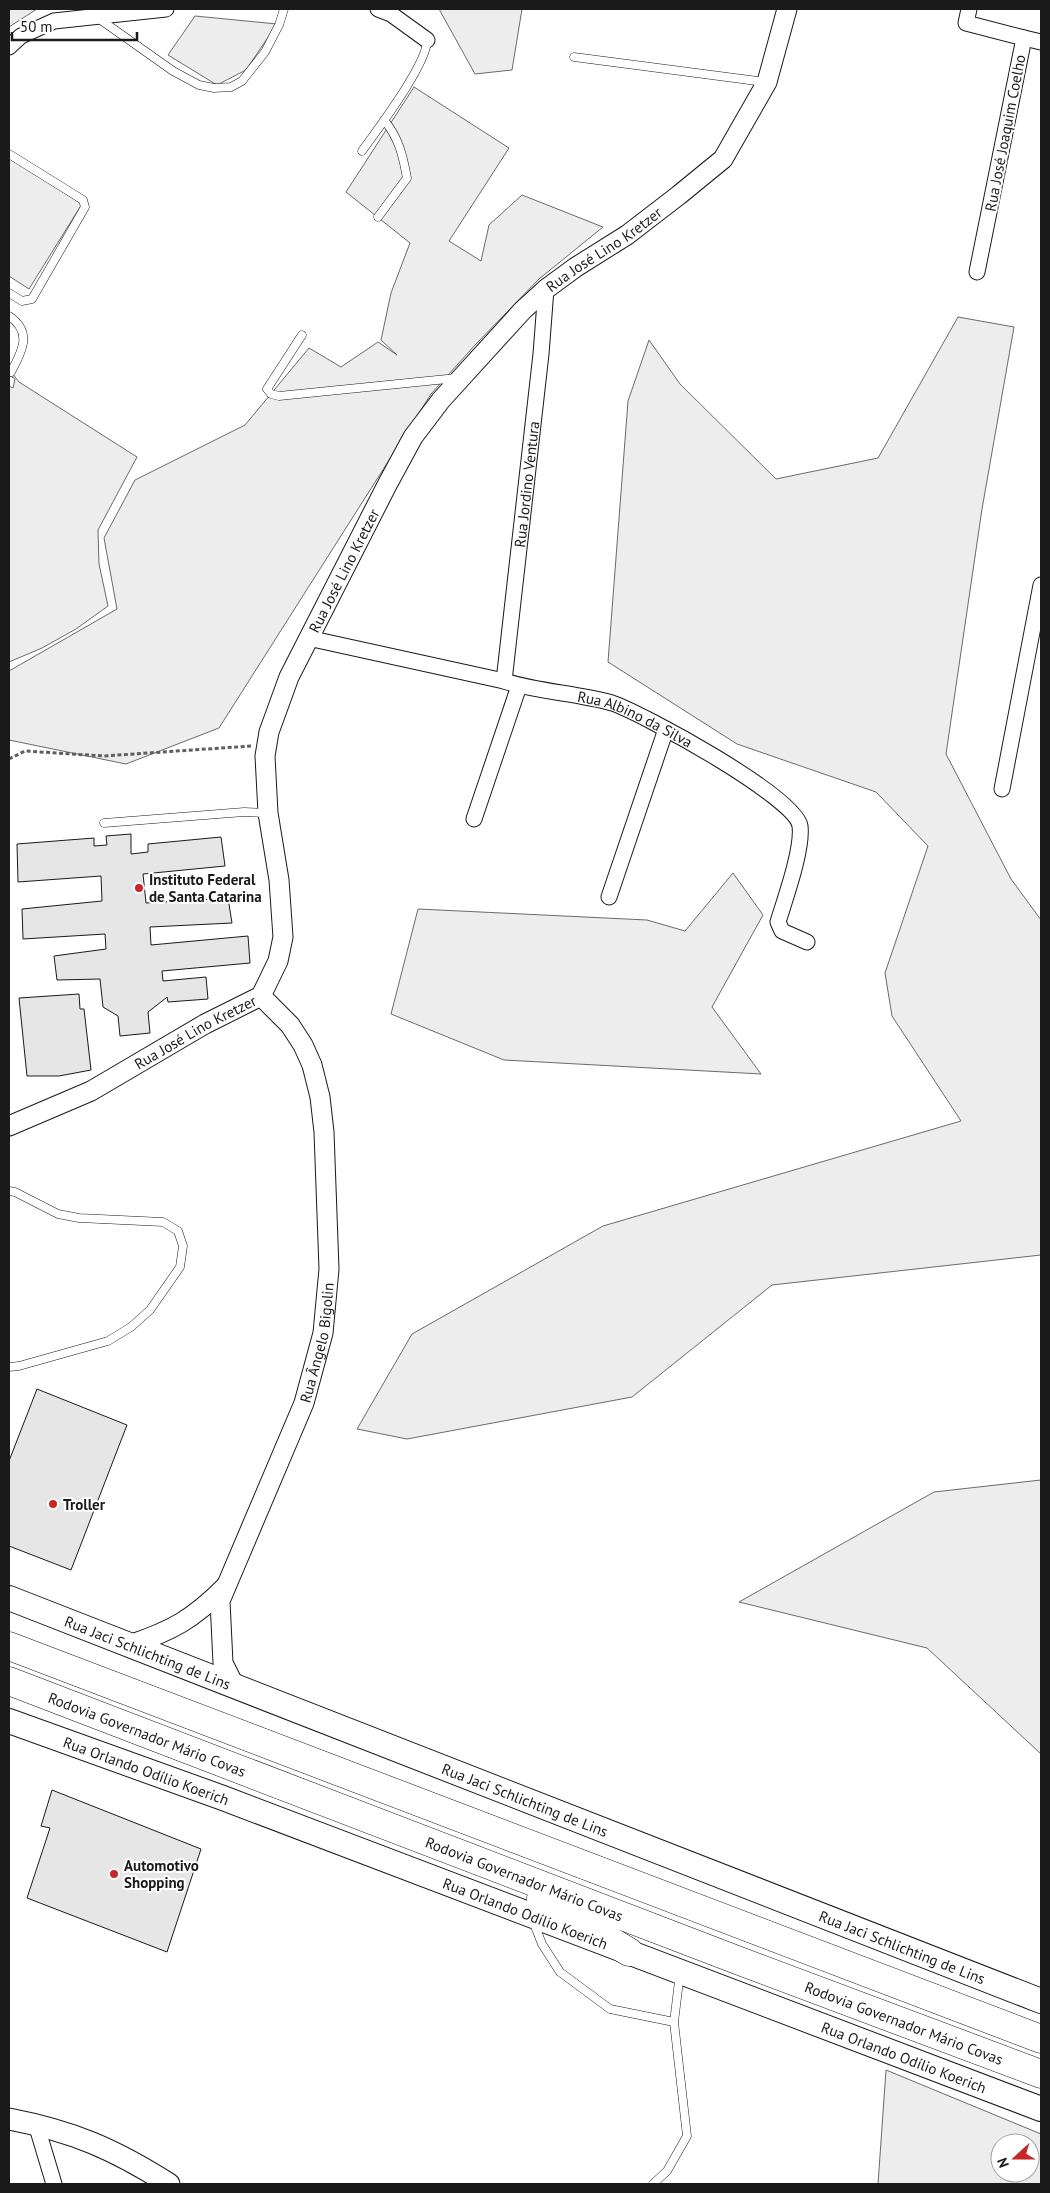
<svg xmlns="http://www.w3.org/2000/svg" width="1050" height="2193" font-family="'PT Sans',sans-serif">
  <rect width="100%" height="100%" fill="#fff"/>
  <path fill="#ededed" stroke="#6a6a6a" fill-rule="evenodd" d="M9,9h28l-28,18z
    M439,9h83l-10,61 -37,4z
    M195,16l82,8 -31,46 -29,15 -49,-30z
    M414,87l95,61 -60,93 32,20 8,-36 33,-30 81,32 -64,52 -63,65 -45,50 -212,334 -93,36 -117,-24v-69l108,-62 -13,-71 31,-58 110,-55 64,-77 32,19 37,-25 19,13 -16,-15 10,-47 19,-50 -64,-51z
    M9,158l73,46 -53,85 -20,-13z
    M958,317l56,10 -32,182 -36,245 65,125 30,41v335l-269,30 -140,112 -225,42 -50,-10 55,-95 191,-108 358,-105 -69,-105 -7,-43 43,-127 -52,-54 -139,-48 -129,-82 20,-261 21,-61 31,44 96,95 102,-21z
    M9,369l10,13 118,75 -39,73 1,34 9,42 -32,23 -34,19 -33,14v-276l4,2 2,-9 -6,-4z
    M733,873l30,42 -51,92 49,67 -257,-14 -113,-46 27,-105 229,11 38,11z
    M1041,1480v274l-114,-106 -188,-46 195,-110z
    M886,2070l155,64v50h-163zM1000,2143h30v30h-30z"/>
  <path fill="#e6e6e6" stroke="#1a1a1a" d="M131,834v20l17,-2v-8l73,-7 4,29 -82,8 3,29 82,-5 4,25 -82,4 1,18 97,-9 2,27 -88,8 1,10 43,-4 2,22 -40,3 -1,-5 -1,1 -18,14 2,21 -30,3 -2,-20 -15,-9 -3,-28 -43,1 -3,-24 52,-7 -1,-15 -82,5 -1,-30 80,-8 -1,-25 -83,6 -1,-38 77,-6v8l13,-1 -1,-9z
    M79,994l1,15h4l7,61 -32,6h-32l-8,-78z
    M37,1389l90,36 -56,145 -62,-24v-85z
    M52,1790l149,59 -34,103 -140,-54 23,-70 -9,-2z"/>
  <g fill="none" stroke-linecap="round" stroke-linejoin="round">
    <g stroke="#1a1a1a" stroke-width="9">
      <path id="service" d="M98,18l75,53 26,14 15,3 17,-1 11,-6 23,-29 14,-27 5,-16
        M574,57l191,25
        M362,151c15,-21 66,-88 65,-111
        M9,154l74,46 2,7 -53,92 -10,2 -13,-8
        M378,217l29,-39c-4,-22 -8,-40 -23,-58
        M9,316c24,16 13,36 2,56l-2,-1
        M302,335l-35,54 4,5 8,2 178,-18
        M104,823l140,-11 24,1
        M9,1191l6,1 43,22 21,4 84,4 15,9 5,15 -3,21 -30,43 -19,17 -23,14 -89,25 -10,1
        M533,1921l9,23 18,28 50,37 64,13
        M653,2184l14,-13 20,-35 -13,-114 6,-49"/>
    </g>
    <g stroke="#1a1a1a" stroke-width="17">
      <g id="minor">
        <path d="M378,9l13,5 36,26"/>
        <path d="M969,9l-3,14 58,15 -47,234"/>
        <path d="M1024,38l17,4"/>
        <path d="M9,47l12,-11 33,-15 112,-12"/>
        <path id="s1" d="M308,638l196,43c35,11 72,12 108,22 30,10 184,94 188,123 3,23 -15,73 -22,96l4,9 25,11"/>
        <path id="s2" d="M504,681l37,-327 5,-65"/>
        <path d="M1002,789l39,-204"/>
        <path d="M474,819l45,-133"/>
        <path d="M609,897l57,-168"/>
        <path d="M36,2124l18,60"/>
      </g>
    </g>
    <g stroke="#1a1a1a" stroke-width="21">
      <g id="tertiary">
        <path id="s3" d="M9,1126l82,-35 114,-67 56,-28 17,-35 5,-24 -4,-57 -11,-67 -3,-57 4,-24 20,-55 98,-192 26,-48 28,-37 82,-90 23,-21 30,-22 51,-32 52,-40 44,-36 44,-77 20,-73"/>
        <path d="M129,1645c43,-14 64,-26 96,-58"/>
        <path id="s4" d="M235,1687l-12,-24 -3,-62 84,-198 19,-70 6,-64 -5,-137 -4,-35 -8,-32 -9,-20 -13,-20 -29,-29"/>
      </g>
    </g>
    <g stroke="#1a1a1a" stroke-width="23">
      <path id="secondary" d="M9,2119c63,12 105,30 160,65"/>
    </g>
    <g stroke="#1a1a1a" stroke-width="26">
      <g id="primary">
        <path id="s5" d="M9,1598l1032,403"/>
        <path id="s6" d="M9,1721l214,77 818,311"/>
      </g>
    </g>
    <g stroke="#1a1a1a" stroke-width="29">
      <g id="motorway">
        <path d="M9,1646l1032,393"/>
        <path id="s7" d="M9,1681l728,279 304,114"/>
        <path d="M541,1899l88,53"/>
      </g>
    </g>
    <path stroke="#5f5f5f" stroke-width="3" stroke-dasharray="4 2.5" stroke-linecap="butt" d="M9,759l16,-8 79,5 147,-10"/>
    <use href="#service" stroke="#fff" stroke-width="8"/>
    <use href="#minor" stroke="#fff" stroke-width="15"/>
    <use href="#tertiary" stroke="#fff" stroke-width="19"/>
    <use href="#secondary" stroke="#fff" stroke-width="21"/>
    <use href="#primary" stroke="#fff" stroke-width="24"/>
    <use href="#motorway" stroke="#fff" stroke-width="28"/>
  </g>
  <g fill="#c62828" stroke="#fff" stroke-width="2">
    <circle cx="139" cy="888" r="5"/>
    <circle cx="53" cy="1504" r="5"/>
    <circle cx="114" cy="1874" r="5"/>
  </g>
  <g text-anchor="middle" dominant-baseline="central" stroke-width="4" stroke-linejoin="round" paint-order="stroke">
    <g font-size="15" fill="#1a1a1a" stroke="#fff">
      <text transform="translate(1005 133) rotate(-79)">Rua José Joaquim Coelho</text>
      <text stroke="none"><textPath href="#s3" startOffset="1152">Rua José Lino Kretzer</textPath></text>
      <text stroke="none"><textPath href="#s2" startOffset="198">Rua Jordino Ventura</textPath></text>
      <text stroke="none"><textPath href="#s3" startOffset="732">Rua José Lino Kretzer</textPath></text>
      <text stroke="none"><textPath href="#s1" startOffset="338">Rua Albino da Silva</textPath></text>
      <text stroke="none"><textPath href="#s3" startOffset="209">Rua José Lino Kretzer</textPath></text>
      <text stroke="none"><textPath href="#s4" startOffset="366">Rua Ângelo Bigolin</textPath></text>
      <text stroke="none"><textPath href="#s5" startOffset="149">Rua Jaci Schlichting de Lins</textPath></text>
      <text stroke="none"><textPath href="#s7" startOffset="148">Rodovia Governador Mário Covas</textPath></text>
      <text stroke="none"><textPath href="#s6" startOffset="146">Rua Orlando Odílio Koerich</textPath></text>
      <text stroke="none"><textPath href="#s5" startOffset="554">Rua Jaci Schlichting de Lins</textPath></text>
      <text stroke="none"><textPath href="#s7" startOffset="552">Rodovia Governador Mário Covas</textPath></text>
      <text stroke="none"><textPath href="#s6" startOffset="551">Rua Orlando Odílio Koerich</textPath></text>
      <text stroke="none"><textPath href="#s5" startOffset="959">Rua Jaci Schlichting de Lins</textPath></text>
      <text stroke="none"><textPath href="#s7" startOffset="958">Rodovia Governador Mário Covas</textPath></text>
      <text stroke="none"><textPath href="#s6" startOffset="956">Rua Orlando Odílio Koerich</textPath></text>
    </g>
    <g font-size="15" font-weight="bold" fill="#1a1a1a" stroke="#fff" text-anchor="start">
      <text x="149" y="879">Instituto Federal<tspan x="149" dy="17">de Santa Catarina</tspan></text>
      <text x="63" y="1504">Troller</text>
      <text x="124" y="1865">Automotivo<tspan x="124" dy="17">Shopping</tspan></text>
    </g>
  </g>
  <rect width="1050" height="2193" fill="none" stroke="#1a1a1a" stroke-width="20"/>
  <g transform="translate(1015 2158) rotate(249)"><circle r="24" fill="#ffffff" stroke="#a3a3a3"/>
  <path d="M0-4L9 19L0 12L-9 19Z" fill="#c62828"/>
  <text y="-8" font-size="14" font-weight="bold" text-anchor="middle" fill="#1a1a1a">N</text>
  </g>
  <path d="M12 32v8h125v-8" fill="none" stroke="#1a1a1a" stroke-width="2.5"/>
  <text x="20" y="32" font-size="15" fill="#1a1a1a" stroke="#ffffff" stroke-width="4" paint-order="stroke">50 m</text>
</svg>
